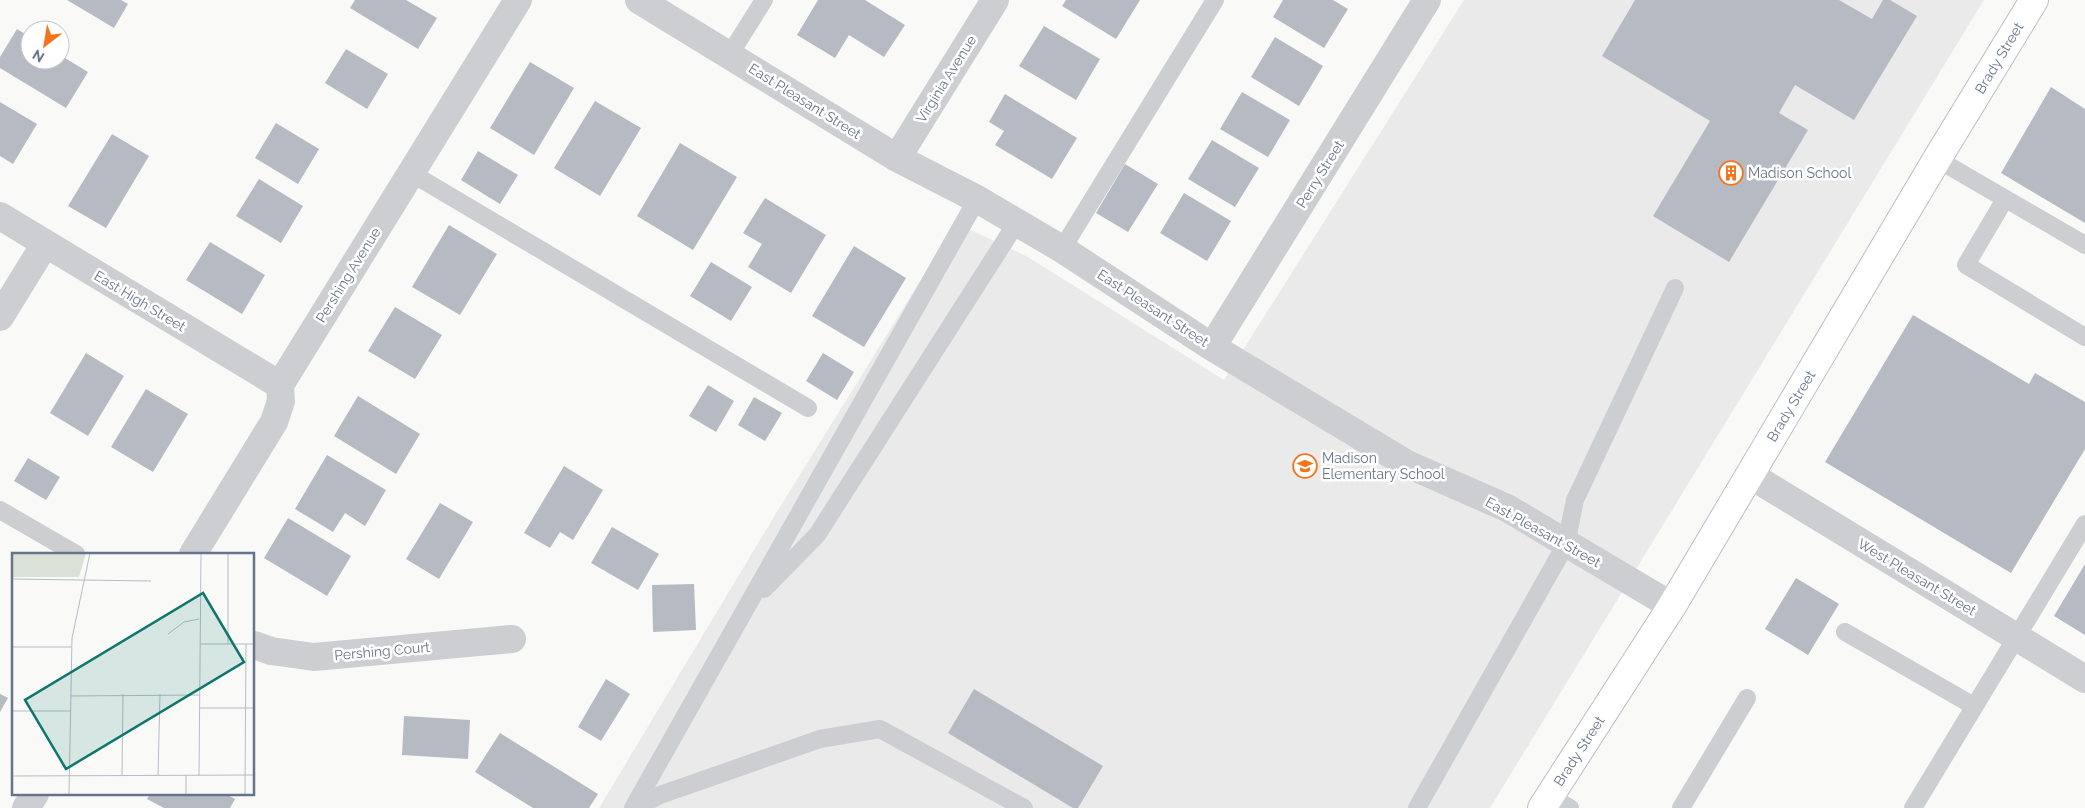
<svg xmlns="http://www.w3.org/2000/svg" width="2085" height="808" font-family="Raleway,sans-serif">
  <rect width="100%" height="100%" fill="#f9faf7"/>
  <path fill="#eaeaea" d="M1464,0h520l-494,808h-891l176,-293 181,-292 72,34 196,123z"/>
  <path fill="#b6bbc3" d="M67,0h54l7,4 -14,24z
    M355,0h51l31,18 -19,31 -68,-41z
    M818,0h47l40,25 -21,32 -35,-22 -14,23 -38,-23z
    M1066,0h74l-24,39 -54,-33z
    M1283,0h50l15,9 -24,39 -51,-31z
    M1635,0h204l33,19 11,-19h7l27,16 -63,104 -59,-35 -16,28 29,17 -79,132 -76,-46 57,-95 -108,-65z
    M1044,26l56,33 -24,41 -57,-34z
    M17,29l13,8v23h30v-5l28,17 -22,36 -66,-40v-11z
    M1275,37l48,29 -24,40 -48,-29z
    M346,49l42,25 -21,35 -42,-26z
    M530,62l44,26 -40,67 -44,-27z
    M2051,87l34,22v114l-84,-50z
    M1242,92l48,28 -22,37 -48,-28z
    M1005,94l72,44 -25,41 -57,-34 9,-14 -15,-9z
    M595,101l46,27 -41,68 -46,-28z
    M0,102l37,22 -24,40 -13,-8z
    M276,123l43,26 -21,35 -43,-26z
    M112,134l37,22 -43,72 -38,-22z
    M1212,140l47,28 -24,39 -47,-28z
    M680,143l57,34 -44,73 -56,-34z
    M478,151l40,24 -18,29 -39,-24z
    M1125,164l33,20 -30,48 -32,-19z
    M259,179l44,27 -22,37 -45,-27z
    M1184,193l47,28 -24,40 -47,-28z
    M765,198l61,37 -35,58 -43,-26 14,-23 -19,-11z
    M449,225l48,29 -37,61 -48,-28z
    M210,242l55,33 -23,39 -56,-34z
    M854,246l52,32 -42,69 -52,-31z
    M711,262l41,25 -21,34 -41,-25z
    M395,307l47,28 -27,44 -47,-28z
    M1913,315l116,69 6,-11 50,29v47l-74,124 -186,-111z
    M86,353l38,23 -36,60 -38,-23z
    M823,353l31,19 -17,28 -31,-19z
    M708,385l26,16 -18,31 -27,-16z
    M146,389l42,25 -35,58 -42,-25z
    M358,396l62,38 -24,40 -62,-38z
    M754,397l28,16 -17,28 -27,-16z
    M327,455l59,35 -21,36 -20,-13 -12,19 -38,-23z
    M28,458l32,19 -14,23 -32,-19z
    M564,466l39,24 -30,50 -13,-8 -10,16 -26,-15z
    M440,503l33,19 -34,57 -33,-20z
    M288,518l63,38 -24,40 -63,-38z
    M612,527l47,27 -21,36 -47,-27z
    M2085,564v71l-31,-19z
    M1796,578l43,26 -31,51 -43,-26z
    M694,584l2,46 -43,2 -1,-47z
    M606,679l24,15 -29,47 -23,-14z
    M974,689l129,77 -25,42h-5l-125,-75z
    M0,694l8,4 -8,14z
    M404,716l66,4 -2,39 -66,-4z
    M500,733l98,61 -9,14h-56l-58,-36z
    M150,794h76l9,5 -5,9h-66l-17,-9z"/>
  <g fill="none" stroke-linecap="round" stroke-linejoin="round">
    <g stroke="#bbbec2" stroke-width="30">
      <path id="trunk" d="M1542,808l130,-202 265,-447 97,-159"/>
    </g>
    <path stroke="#ccced2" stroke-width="18" d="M730,54l34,-54
      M1937,159l148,86
      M411,173l397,235
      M2005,199l-39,66 119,72
      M1062,249l153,-249
      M0,510l76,44
      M764,589l53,-54 200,-313
      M1845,632l129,74
      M1549,796l21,12
      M633,808l344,-609
      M635,808l25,-13 160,-56 60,-10 144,79
      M1417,808l149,-264 9,-44 100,-212
      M1681,808l66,-110
      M1913,808l172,-284"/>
    <path stroke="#ccced2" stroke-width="28" d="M639,0l258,158 80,41 85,50 150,98 195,117 100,44 165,98
      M897,158l98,-158
      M0,216l280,169
      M0,317l45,-73
      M1212,347l215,-347
      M1750,475l335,204
      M193,554l81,-132 7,-21 -1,-16 238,-385
      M254,645l17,6 43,6 198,-18
      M26,808l9,-14"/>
    <use href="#trunk" stroke="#fff" stroke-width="28"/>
  </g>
  <defs>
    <g id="building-ring" transform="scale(1.25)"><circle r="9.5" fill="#fff" stroke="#f4741d" stroke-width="1.5"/><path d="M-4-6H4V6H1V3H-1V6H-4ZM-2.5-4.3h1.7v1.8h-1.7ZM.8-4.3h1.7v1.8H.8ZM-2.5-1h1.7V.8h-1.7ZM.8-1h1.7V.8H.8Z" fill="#f4741d"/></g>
    <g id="school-ring" transform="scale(1.25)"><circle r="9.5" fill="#fff" stroke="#f4741d" stroke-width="1.5"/><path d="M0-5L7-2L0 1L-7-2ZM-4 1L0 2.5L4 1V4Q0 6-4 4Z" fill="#f4741d"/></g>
  </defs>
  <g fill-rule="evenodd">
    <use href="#building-ring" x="1731" y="173"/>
    <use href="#school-ring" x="1305" y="466"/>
  </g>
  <g text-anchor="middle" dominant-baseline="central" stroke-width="5" stroke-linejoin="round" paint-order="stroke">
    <g font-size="14" fill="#66748b" stroke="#fff">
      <text transform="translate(1999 58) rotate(-59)">Brady Street</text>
      <text transform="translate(946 79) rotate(-58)">Virginia Avenue</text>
      <text transform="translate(805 101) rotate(32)">East Pleasant Street</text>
      <text transform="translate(1320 174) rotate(-58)">Perry Street</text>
      <text transform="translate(348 275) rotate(-58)">Pershing Avenue</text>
      <text transform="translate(140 301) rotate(31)">East High Street</text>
      <text transform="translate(1153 308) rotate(33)">East Pleasant Street</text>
      <text transform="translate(1791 406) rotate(-59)">Brady Street</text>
      <text transform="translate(1543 532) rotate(29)">East Pleasant Street</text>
      <text transform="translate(1917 577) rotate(31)">West Pleasant Street</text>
      <text transform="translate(382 651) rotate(-5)">Pershing Court</text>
      <text transform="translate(1579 751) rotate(-57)">Brady Street</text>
    </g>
    <g font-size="14" fill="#66748b" stroke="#fff" text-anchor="start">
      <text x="1748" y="173">Madison School</text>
      <text x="1322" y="458">Madison<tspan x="1322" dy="16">Elementary School</tspan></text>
    </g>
  </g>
  <g transform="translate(12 553)">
    <rect width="242" height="242" fill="#f9faf7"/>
    <path d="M0,0h74l-7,24h-67z" fill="#dae2d7"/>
    <path fill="none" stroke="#b5bcc6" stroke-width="1" d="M216,0v91M0,26l139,2M156,81l16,-12 15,-3M189,91h54M0,94h60M59,143l129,-1M188,155h55M0,158h59M110,222l1,-81M146,222l2,-81M187,222l2,-222M0,223l243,-1M57,242l3,-157 18,-85M174,242v-20M233,242l1,-151"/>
    <path fill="#0f766e" fill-opacity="0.15" stroke="#0f766e" stroke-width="2.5" d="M191,40l41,69 -178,107 -41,-69z"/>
    <rect width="242" height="242" fill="none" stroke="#66748b" stroke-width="2.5"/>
  </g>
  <g transform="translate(45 45) rotate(211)"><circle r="24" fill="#ffffff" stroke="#c2c7d1"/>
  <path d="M0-4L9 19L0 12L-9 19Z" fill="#f4741d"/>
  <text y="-8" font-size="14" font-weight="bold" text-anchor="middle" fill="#66748b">N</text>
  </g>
</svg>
